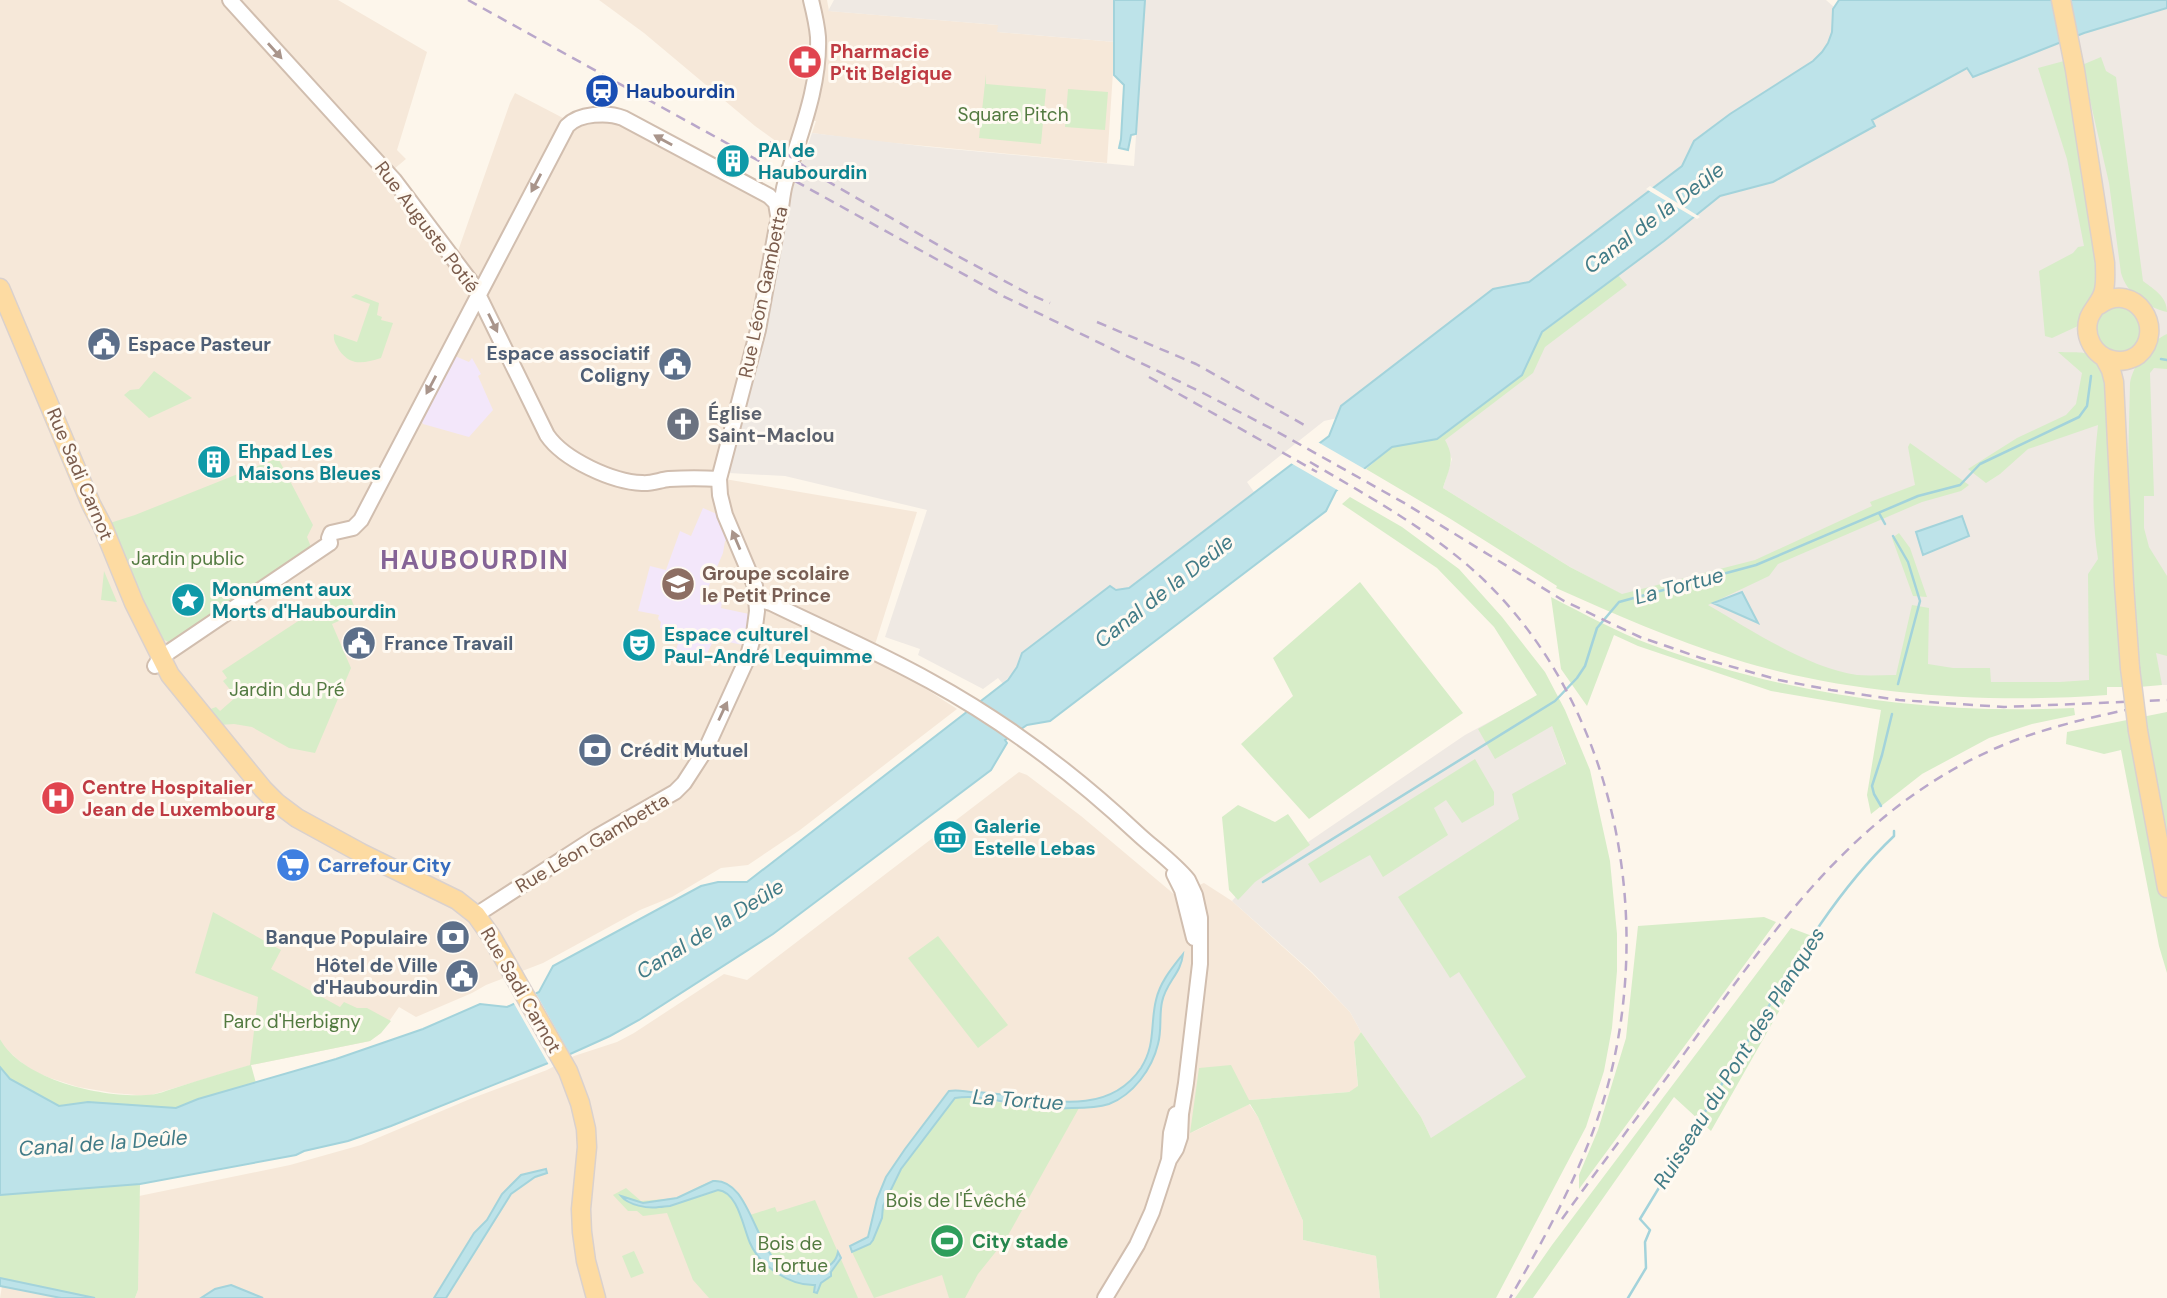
<svg xmlns="http://www.w3.org/2000/svg" width="2167" height="1298" font-family="'DM Sans',sans-serif">
  <rect width="100%" height="100%" fill="#fdf6eb"/>
  <path fill="#f6e8d9" d="M0,0h338l89,52 -30,98 9,9 -12,10 64,82 52,-148 5,-10 48,25 10,9 47,-7 167,87 -68,271 198,34 -45,142 85,55 -157,121 -52,35 -27,3 -49,29 -32,13 -97,53 -57,22 -14,8 -56,24 -17,-10 -18,26 -11,8 -119,24 -103,31 -35,-3 -35,-6 -28,-9 -17,-7 -16,-12 -14,-13 -3,-7z
    M599,0h228l2,11 169,14v7l117,10 -8,121 -235,-22 -60,-8 4,-12 -16,-1 -12,30 -33,-24 -111,-93z
    M1019,772l8,3 54,41 94,79 29,-12 28,18 80,72 38,39 11,20 -7,11 4,44 -9,5 -100,8 -58,33 58,-29 9,13 45,104v19l73,16 4,42h-1117l-32,-13 -30,13h-66l3,-8 1,-94 151,-31 71,-20 109,-46 77,-29 27,-14 43,-14 17,-9 90,-59 23,6z
    M2,1286l59,12h-61z"/>
  <path fill="#efe9e3" d="M834,0h280l1,42 -118,-10 1,-7 -170,-14z
    M1145,0h681l34,30h222l85,-25v680l-308,-5 -221,-77 -68,-36 -127,-79 9,-29 -33,-59 -95,21 -77,61 7,10 -125,96 -7,3 -13,-5 -87,67 -5,14 -14,17 -5,-6 -15,11 -65,-34 2,-6 -35,-12 42,-127 -142,-34 -56,-3 -2,-2 61,-269 24,-69 117,14 205,19z
    M1537,696l11,18 40,115 13,186 -144,178 -36,-76 -60,-85 -11,-20 -38,-40 -80,-71 16,-18 217,-148z"/>
  <path fill="#f3e7fa" d="M455,356l14,6 3,-4 9,16 -3,2 15,34 -24,27 -46,-13 -2,-4z
    M703,508l16,7 11,24 -5,2 -2,12 -19,44 18,5 -1,6 28,6 -6,31 -29,-6 -13,27 -27,-10 8,-25 -22,-3 1,-6 -3,-3 1,-4 -21,-4 12,-45 16,4 14,-39 11,5z"/>
  <path fill="#d7edc8" d="M2101,57l5,14 10,6 27,204c12,9 24,16 24,31 -21,-5 -40,-18 -46,-39l-12,-90 -27,-118z
    M2064,61l20,104 16,126 -22,35 -26,12 -7,-2 -6,-65 34,-18 5,-6 6,-1 -17,-87 -29,-91z
    M986,74v10l60,5 -5,55 -62,-6z
    M1068,89l40,3 -3,38 -40,-3z
    M1618,275l9,10 -82,62 -12,26 -88,67c11,20 4,28 -2,48l127,79 52,27 133,-34 117,-54 -2,-4 45,-17 -7,-38 2,-4 59,42 -8,6 -39,11 -144,62 -9,12 -61,29c43,25 100,63 149,70 13,1 26,0 39,0l16,-70 17,3 -1,56 25,4h37l1,14h69l29,-2 -1,-106 10,-15c-7,-45 -5,-89 0,-134l-70,24 -28,25 -14,9 -18,-14 49,-31 49,-23 10,-11 6,-31 -24,-21c29,1 31,-4 50,21 -4,39 1,80 3,119 4,65 8,130 14,195h-18v8c-120,9 -258,0 -373,-36 -61,-19 -119,-45 -178,-71l1,-2 -108,-68 -83,-49 26,-22 45,-8 85,-64 20,-42z
    M356,294l23,9 -2,12 5,2 -1,3 12,3 -12,35c-17,5 -30,9 -42,-8 -3,-6 -6,-9 -5,-16l23,8 13,-38 -19,-7z
    M2126,304l20,25 -15,23 -17,2 -18,-13v-23l6,-9z
    M2167,334v35l-13,-1 -4,5 4,123h-10v32l5,19 18,29v80l-11,-3 6,32 -23,2 -12,-180 3,-124c3,-18 20,-42 37,-49z
    M154,371l38,27 -43,20 -25,-23 6,-5 9,-1z
    M278,458l35,67 -6,12 4,10 -112,75 2,4 -31,17 -11,-6 -21,-41 -28,-73 25,-8z
    M1350,497l52,30 57,42 43,48 43,55 20,38 25,60 20,91 7,73v37l-5,57 -8,43 -18,56 -90,171h-116l-4,-42 -73,-16v-19l-45,-104 -8,-13 -60,29 9,-65 32,-3 18,35 100,-8 9,-6 -4,-44 7,-10 60,85 10,21 95,-61 -67,-105 -9,6 -52,-81 121,-78 -7,-25 54,-30 -14,-38 -57,33 -17,-30 59,-34 -43,-68 -57,-59 -95,-64z
    M1899,533l11,15 17,49 -14,-1 -21,-58z
    M104,571l13,31 -16,-2z
    M1360,582l103,131 -154,106 -68,-75 52,-48 -20,-38z
    M347,589l10,24 -25,11 19,44 -36,85 -26,-5 -37,-21 -18,-3 -15,1 -11,-15 8,-3 4,4 16,-14 -13,-16 4,-3 -5,-7z
    M1551,597c33,17 66,35 101,48 135,50 279,70 422,63l1,7 -43,9 -43,14 -67,36 -51,40 -4,-19 14,-85 -110,-19 -133,-45 -24,-11 -27,71 -26,-37z
    M2167,712v261l-8,-27 -38,-196 -17,4 -38,-10 1,-12z
    M1475,759l19,33v13l-32,18 -16,-23 -12,8 14,27 -65,42 -13,-22 -50,28 -12,-19z
    M1238,805l37,17 13,-8 22,31 -55,37 -17,18 -9,-10 -7,-73z
    M213,912l68,38 -10,19 69,38 4,-5 13,6h10l24,13 -10,12 -11,8 -119,24 5,18 -58,16 -22,9 -88,-5 -29,3 -49,-27 -10,-12v-28c22,41 103,59 146,56 11,0 22,-5 32,-8 24,-8 48,-15 72,-22l8,-68 -63,-24z
    M1764,917l12,5 -197,267v-14l19,-45 28,-92 12,-112z
    M1791,928l29,11 -109,192 -37,-34 -141,201h-18l37,-53z
    M938,936l70,89 -30,23 -70,-90z
    M965,1097l69,11h45l-73,131 -28,35 -13,24h-16l-7,-23 -68,23 -22,-46 17,-8 4,-4 9,-22 1,-12 18,-37 51,-69 5,-3z
    M714,1180c22,2 27,18 36,35l25,-8 2,5 38,-12 43,98h-149l-16,-18 -26,-67 -24,3 -6,-5h-9l-15,-16 13,-7 15,13 36,-3 21,-11z
    M140,1184l-2,106 -3,8h-40l-95,-20v-83z
    M634,1251l10,22 -13,5 -9,-22z"/>
  <path fill="#bde3e9" stroke="#a3d3db" stroke-width="2" d="M1114,0h31l-9,134 -5,1 -3,15 -9,-2 2,-9 3,-54 -10,-10z
    M1839,0h328v8l-83,25 -111,44 -6,-9 -95,52 3,6 -102,56 -53,14 -56,45 -122,91 -20,43 -85,64 -45,8 -56,44 -10,20 -276,210 -23,4 -22,15 2,3 -16,27 -218,164 -134,86 -29,16 -42,19 -177,71 -43,15 -44,10 -8,4 -156,29 -140,11v-128l10,12 49,27 29,-4 88,6 22,-9 138,-40 87,-30 57,-25 27,3 32,-15 14,-26 148,-80 17,-4h29l261,-202 9,-13 5,-14 88,-67 6,4 13,-2 200,-152 12,-30 152,-117 36,-7 153,-116 12,-25 36,-27 83,-53 9,-9 6,-9 4,-11 1,-23z
    M1962,516l7,20 -46,19 -7,-23z
    M1742,592l16,31 -45,-20z
    M1183,954c-2,20 -17,28 -21,48 -3,14 0,28 -4,42 -6,25 -25,51 -49,60 -12,4 -25,4 -37,4 -14,1 -29,2 -43,-1 -24,-4 -49,-13 -74,-9l-54,71 -18,37 -1,12 -9,22 -3,4 -18,8 -2,-6 18,-9 9,-38 9,-22 19,-28 44,-58c9,-2 17,1 26,1 56,2 128,32 166,-24 15,-24 9,-43 15,-68 4,-18 16,-32 27,-46z
    M546,1169l1,4 -12,4 -24,17 -65,104h-12l40,-65 13,-13 15,-26 19,-19z
    M713,1181c48,-4 40,116 107,89 10,-4 16,-8 18,-18l3,6 -10,14v4l-10,7 -4,10 -3,-1 1,-7c-25,1 -55,-19 -65,-42 -7,-16 -12,-51 -32,-53l-48,16c-4,0 -7,1 -11,1 -11,2 -31,-2 -38,-11l22,7 34,-5z
    M0,1278l95,20h-34l-61,-12z
    M231,1285l32,13h-62l14,-9z"/>
  <path fill="#fdf6eb" d="M1650,186l50,31 -3,2 -51,-30z
    M1316,441l52,30 -27,21 -52,-30z
    M534,990l37,66 -22,9 -37,-65z"/>
  <g fill="none" stroke-linecap="round" stroke-linejoin="round">
    <path stroke="#a3d3db" stroke-width="2.5" d="M2161,359l6,1
      M1879,513l6,11
      M1893,536l15,26 12,39 -22,83
      M1881,806l-7,-12 -2,-8 10,-31 10,-41
      M1263,882l292,-181 22,-23 8,-12 12,-38 22,-26 137,-37 162,-69 42,-11 20,-21 99,-47 8,-11 4,-30
      M1628,1298l18,-30 -1,-26 5,-12 -10,-11c38,-63 76,-125 114,-188 41,-69 82,-140 140,-195v-5"/>
    <g stroke="#d1beaf" stroke-width="18">
      <path id="minor" d="M230,0l164,180 80,106 73,149c17,25 66,47 95,48 9,1 18,-3 27,-4 17,-1 33,-1 50,0
        M330,543l-1,-5 2,-5 22,-5 8,-8 206,-394c12,-13 41,-14 56,-8l146,78 7,7 2,12
        M757,599l14,4c53,26 107,49 159,78 75,41 144,93 207,152 16,15 36,29 51,47l7,15 5,23v46l-14,119 -5,31 -1,23 -4,12 -7,11
        M155,666l4,-6 10,-8 161,-109
        M1174,874l8,16 12,48
        M476,915l122,-79 77,-44 9,-9 22,-34 41,-90 7,-25 3,-23 -2,-25 -30,-71 -5,-20 -1,-16 39,-149 19,-104c5,-14 4,-28 8,-42 14,-48 35,-96 33,-147 -1,-12 -4,-25 -7,-37
        M1105,1298l32,-53 15,-33 17,-52 2,-27 5,-19"/>
    </g>
    <g stroke="#dad1cd" stroke-width="21">
      <path id="major" d="M2061,0l14,70 30,193c0,9 1,18 -1,27 -2,11 -11,18 -15,28 -6,18 5,38 23,42 9,2 19,0 26,-5 29,-25 -3,-76 -39,-50
        M0,288l91,216 12,23 31,76 36,72 93,114 14,14 20,15 64,35 96,47 19,15 15,21 77,135 12,32 6,26 1,18 -6,62 1,23 4,29 10,37
        M2104,357l7,13 3,12 10,202 6,84
        M2138,731l29,157"/>
    </g>
    <use href="#minor" stroke="#fff" stroke-width="14"/>
    <use href="#major" stroke="#fddba2" stroke-width="18"/>
    <path stroke="#b9a7ca" stroke-width="2.5" stroke-dasharray="10 7" stroke-linecap="butt" d="M468,0l535,296 202,98 69,36 132,74 158,97 76,36 61,21 78,22 52,10 68,10 105,7 163,-7
      M770,142l45,32 137,79 77,41 21,9
      M1097,322l99,42 110,62
      M1149,377l168,95
      M1310,462c61,36 124,70 175,119 132,129 170,337 121,511 -21,73 -58,140 -96,206
      M1562,1219c43,-60 89,-119 132,-179 89,-123 171,-241 319,-299 37,-14 75,-23 113,-31"/>
    <g stroke="#dad1cd" stroke-width="21" stroke-linecap="butt">
      <path id="major-bridge" d="M2130,668l8,63"/>
    </g>
    <use href="#major-bridge" stroke="#fddba2" stroke-width="18"/>
  </g>
  <defs><path id="oneway-solid" d="M-6-.8H1V-3.2L6.5 0L1 3.2V.8H-6Z" transform="scale(1.75)"/></defs>
  <g fill="#a9958b">
    <use href="#oneway-solid" transform="translate(275 51) rotate(48)"/>
    <use href="#oneway-solid" transform="translate(663 140) rotate(-151)"/>
    <use href="#oneway-solid" transform="translate(536 183) rotate(118)"/>
    <use href="#oneway-solid" transform="translate(493 323) rotate(64)"/>
    <use href="#oneway-solid" transform="translate(431 385) rotate(118)"/>
    <use href="#oneway-solid" transform="translate(736 540) rotate(-113)"/>
    <use href="#oneway-solid" transform="translate(723 711) rotate(-65)"/>
  </g>
  <defs>
    <g id="pharmacy-disc" transform="scale(1.75)"><circle r="9.5" fill="#e0444e" stroke="#fffaf2"/><path d="M-2-6h4v4h4v4h-4v4h-4v-4h-4v-4h4Z" fill="#fff"/></g>
    <g id="station-disc" transform="scale(1.75)"><circle r="9.5" fill="#1a4fb4" stroke="#fffaf2"/><path d="M-3-6H3Q5-6 5-4V2Q5 4 3 4L4.5 6H3L1.5 4h-3L-3 6H-4.5L-3 4Q-5 4-5 2V-4Q-5-6-3-6ZM-3.5-4v3h7v-3ZM-3.5 1v1.5H-2V1ZM2 1v1.5H3.5V1Z" fill="#fff"/></g>
    <g id="building-disc" transform="scale(1.75)"><circle r="9.5" fill="#0f9aa8" stroke="#fffaf2"/><path d="M-4-6H4V6H1V3H-1V6H-4ZM-2.5-4.3h1.7v1.8h-1.7ZM.8-4.3h1.7v1.8H.8ZM-2.5-1h1.7V.8h-1.7ZM.8-1h1.7V.8H.8Z" fill="#fff"/></g>
    <g id="civic-disc" transform="scale(1.75)"><circle r="9.5" fill="#5c6f8a" stroke="#fffaf2"/><path d="M-.6-6.5H3V-4.5H.6V-3L4-1V1h2V6H-6V1h2V-1L-.6-3ZM-1.2 2.5V6h2.4V2.5Z" fill="#fff"/></g>
    <g id="church-disc" transform="scale(1.75)"><circle r="9.5" fill="#6b7280" stroke="#fffaf2"/><path d="M-1.2-6h2.4v3.5h3.3v2.4h-3.3V6h-2.4V-.1h-3.3v-2.4h3.3Z" fill="#fff"/></g>
    <g id="school-disc" transform="scale(1.75)"><circle r="9.5" fill="#8d6e63" stroke="#fffaf2"/><path d="M0-5L7-2L0 1L-7-2ZM-4 1L0 2.5L4 1V4Q0 6-4 4Z" fill="#fff"/></g>
    <g id="sight-disc" transform="scale(1.75)"><circle r="9.5" fill="#0f9aa8" stroke="#fffaf2"/><path d="M0-6L1.8-2.2L6-1.7L2.9 1.2L3.7 5.4L0 3.3L-3.7 5.4L-2.9 1.2L-6-1.7L-1.8-2.2Z" fill="#fff"/></g>
    <g id="theatre-disc" transform="scale(1.75)"><circle r="9.5" fill="#0f9aa8" stroke="#fffaf2"/><path d="M-5-5.5Q0-4 5-5.5V0Q5 5 0 6Q-5 5-5 0ZM-3.3-2.5H-1v1.5H-3.3ZM1-2.5H3.3v1.5H1ZM-2.8 1Q0 5.5 2.8 1Z" fill="#fff"/></g>
    <g id="bank-disc" transform="scale(1.75)"><circle r="9.5" fill="#5c6f8a" stroke="#fffaf2"/><path d="M-6-4H6V4H-6ZM0-2.3a2.3 2.3 0 1 0 0 4.6a2.3 2.3 0 1 0 0-4.6Z" fill="#fff"/></g>
    <g id="hospital-disc" transform="scale(1.75)"><circle r="9.5" fill="#e0444e" stroke="#fffaf2"/><path d="M-5-5h3v3.5h4V-5h3V5h-3V1.5h-4V5h-3Z" fill="#fff"/></g>
    <g id="museum-disc" transform="scale(1.75)"><circle r="9.5" fill="#0f9aa8" stroke="#fffaf2"/><path d="M0-6L6-3V-2H-6V-3ZM-5-1h2V3h-2ZM-1-1h2V3h-2ZM3-1h2V3H3ZM-6 4H6V6H-6Z" fill="#fff"/></g>
    <g id="supermarket-disc" transform="scale(1.75)"><circle r="9.5" fill="#3f7fe0" stroke="#fffaf2"/><path d="M-6-5.5h2.5l.6 2H6L4.5 2H-2.5L-4.4-4H-6ZM-1.5 3.2a1.3 1.3 0 1 0 .1 0ZM3 3.2a1.3 1.3 0 1 0 .1 0Z" fill="#fff"/></g>
    <g id="stadium-disc" transform="scale(1.75)"><circle r="9.5" fill="#2e9e5b" stroke="#fffaf2"/><path d="M0-5a6.5 5 0 1 0 0 10a6.5 5 0 1 0 0-10ZM-3.5-1.8h7v3.6h-7Z" fill="#fff"/></g>
  </defs>
  <g fill-rule="evenodd">
    <use href="#pharmacy-disc" x="805" y="62"/>
    <use href="#station-disc" x="602" y="91"/>
    <use href="#building-disc" x="733" y="161"/>
    <use href="#civic-disc" x="104" y="344"/>
    <use href="#civic-disc" x="675" y="364"/>
    <use href="#church-disc" x="683" y="424"/>
    <use href="#building-disc" x="214" y="462"/>
    <use href="#school-disc" x="678" y="584"/>
    <use href="#sight-disc" x="188" y="600"/>
    <use href="#civic-disc" x="359" y="643"/>
    <use href="#theatre-disc" x="639" y="645"/>
    <use href="#bank-disc" x="595" y="750"/>
    <use href="#hospital-disc" x="58" y="798"/>
    <use href="#museum-disc" x="950" y="837"/>
    <use href="#supermarket-disc" x="293" y="865"/>
    <use href="#bank-disc" x="453" y="937"/>
    <use href="#civic-disc" x="462" y="976"/>
    <use href="#stadium-disc" x="947" y="1241"/>
  </g>
  <g text-anchor="middle" dominant-baseline="central" stroke-width="6" stroke-linejoin="round" paint-order="stroke">
    <g font-size="19" font-weight="bold" fill="#be3a42" stroke="#fffaf2" text-anchor="start">
      <text x="830" y="51">Pharmacie<tspan x="830" dy="22">P'tit Belgique</tspan></text>
      <text x="82" y="787">Centre Hospitalier<tspan x="82" dy="22">Jean de Luxembourg</tspan></text>
    </g>
    <g font-size="19" font-weight="bold" fill="#164399" stroke="#fffaf2" text-anchor="start">
      <text x="626" y="91">Haubourdin</text>
    </g>
    <g font-size="19" fill="#527a40" stroke="#fffaf2">
      <text x="1013" y="114">Square Pitch</text>
      <text x="188" y="558">Jardin public</text>
      <text x="287" y="689">Jardin du Pré</text>
      <text x="292" y="1021">Parc d'Herbigny</text>
      <text x="956" y="1200">Bois de l'Évêché</text>
      <text x="790" y="1243">Bois de<tspan x="790" dy="22">la Tortue</tspan></text>
    </g>
    <g font-size="19" font-weight="bold" fill="#0d838f" stroke="#fffaf2" text-anchor="start">
      <text x="758" y="150">PAI de<tspan x="758" dy="22">Haubourdin</tspan></text>
      <text x="238" y="451">Ehpad Les<tspan x="238" dy="22">Maisons Bleues</tspan></text>
      <text x="212" y="589">Monument aux<tspan x="212" dy="22">Morts d'Haubourdin</tspan></text>
      <text x="664" y="634">Espace culturel<tspan x="664" dy="22">Paul-André Lequimme</tspan></text>
      <text x="974" y="826">Galerie<tspan x="974" dy="22">Estelle Lebas</tspan></text>
    </g>
    <g font-size="19" fill="#7b5c4c" stroke="#fffaf2">
      <text transform="translate(427 227) rotate(53)">Rue Auguste Potié</text>
      <text transform="translate(763 292) rotate(-78)">Rue Léon Gambetta</text>
      <text transform="translate(80 474) rotate(67)">Rue Sadi Carnot</text>
      <text transform="translate(592 843) rotate(-31)">Rue Léon Gambetta</text>
      <text transform="translate(521 990) rotate(60)">Rue Sadi Carnot</text>
    </g>
    <g font-size="19" font-weight="bold" fill="#4e5e75" stroke="#fffaf2" text-anchor="start">
      <text x="128" y="344">Espace Pasteur</text>
      <text x="650" y="353" text-anchor="end">Espace associatif<tspan x="650" dy="22">Coligny</tspan></text>
      <text x="384" y="643">France Travail</text>
      <text x="620" y="750">Crédit Mutuel</text>
      <text x="428" y="937" text-anchor="end">Banque Populaire</text>
      <text x="438" y="965" text-anchor="end">Hôtel de Ville<tspan x="438" dy="22">d'Haubourdin</tspan></text>
    </g>
    <g font-size="19" font-weight="bold" fill="#5b616d" stroke="#fffaf2" text-anchor="start">
      <text x="708" y="413">Église<tspan x="708" dy="22">Saint-Maclou</tspan></text>
    </g>
    <g font-size="19" font-weight="bold" fill="#785e54" stroke="#fffaf2" text-anchor="start">
      <text x="702" y="573">Groupe scolaire<tspan x="702" dy="22">le Petit Prince</tspan></text>
    </g>
    <g font-size="19" font-weight="bold" fill="#366cbe" stroke="#fffaf2" text-anchor="start">
      <text x="318" y="865">Carrefour City</text>
    </g>
    <g font-size="19" font-weight="bold" fill="#27864d" stroke="#fffaf2" text-anchor="start">
      <text x="972" y="1241">City stade</text>
    </g>
    <g font-size="21" font-style="italic" fill="#417b87" stroke="#fffaf2">
      <text transform="translate(1654 218) rotate(-37)">Canal de la Deûle</text>
      <text transform="translate(1679 586) rotate(-15)">La Tortue</text>
      <text transform="translate(1164 591) rotate(-38)">Canal de la Deûle</text>
      <text transform="translate(710 929) rotate(-32)">Canal de la Deûle</text>
      <text transform="translate(1739 1058) rotate(-58)">Ruisseau du Pont des Planques</text>
      <text transform="translate(1018 1100) rotate(4)">La Tortue</text>
      <text transform="translate(103 1143) rotate(-4)">Canal de la Deûle</text>
    </g>
    <g font-size="26" font-weight="bold" letter-spacing="2" fill="#856496" stroke="#fffaf2">
      <text x="475" y="560">HAUBOURDIN</text>
    </g>
  </g>
</svg>
